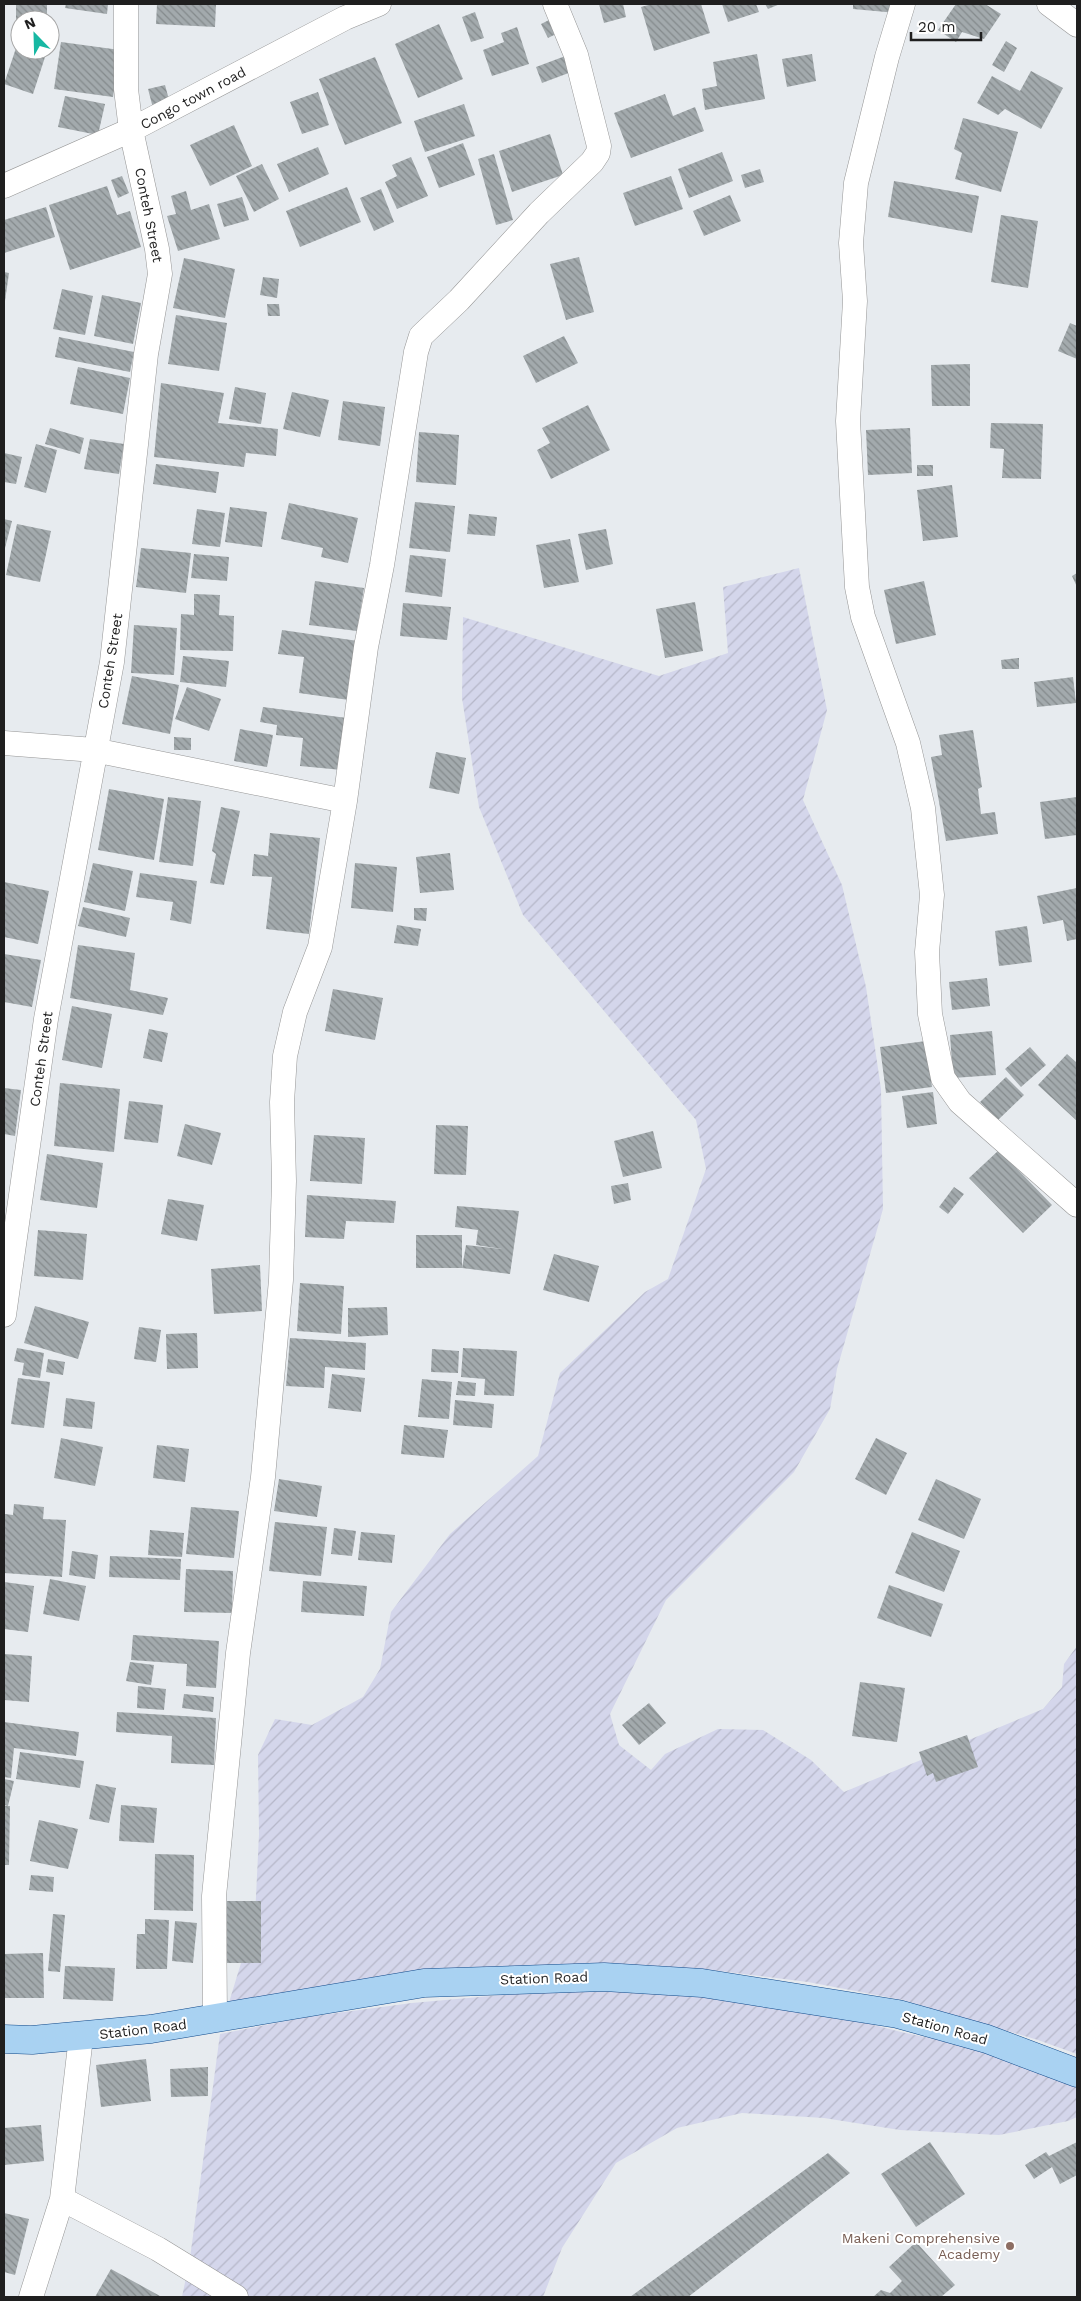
<svg xmlns="http://www.w3.org/2000/svg" width="1081" height="2301" font-family="'Work Sans',sans-serif">
  <defs>
    <pattern id="farmland-furrows" width="10" height="10" patternUnits="userSpaceOnUse" patternTransform="scale(1.25)"><rect width="10" height="10" fill="#d4d6eb"/><path d="M-1 1l2-2M0 10L10 0M9 11l2-2" fill="none" stroke="#b6b7c9"/></pattern>
    <pattern id="building-back-hatch" width="6" height="6" patternUnits="userSpaceOnUse" patternTransform="scale(1.25)"><rect width="6" height="6" fill="#a3aaad"/><path d="M-1 5l2 2M0 0l6 6M5-1l2 2" fill="none" stroke="#848a8c"/></pattern>
  </defs>
  <rect width="100%" height="100%" fill="#e7ebef"/>
  <path fill="url(#farmland-furrows)" d="M799,568l28,142 -24,90 39,85 24,102 15,102 2,120 -46,160 -7,40 -36,63 -128,128 -56,114 9,31 32,25 14,-16 53,-25 45,1 48,30 33,32 199,-83 19,-22 2,-23 13,-18v408l-39,-14 -135,-40 -95,-18 -104,-13 -122,-1 -355,41 28,-92 4,-83 -1,-79 17,-36 37,6 51,-28 17,-28 11,-57 59,-78 88,-78 22,-83 85,-81 23,-13 38,-110 -10,-49 -173,-205 -44,-108 -17,-109 1,-81 196,59 69,-23 -5,-66z
    M547,1991l123,1 149,19 82,21 108,23 68,26v36l-9,4 -69,14 -99,-5 -76,-12 -82,-5 -65,15 -61,35 -54,85 -19,49h-361l8,-39 30,-224 87,-17 105,-14z"/>
  <path fill="url(#building-back-hatch)" d="M16,4h31v16h-27v13h-4z
    M66,4h42l-1,10 -42,-6z
    M157,4h59l-1,23 -59,-3z
    M599,4h24l3,13 -22,6z
    M652,4h49l9,29 -56,18 -13,-44z
    M722,4h34l3,8 -31,10z
    M765,4h15l-12,5z
    M853,4h44v9l-44,-4z
    M956,4h29l16,10 -17,25 -22,-7 -6,10 -18,-12z
    M475,12l9,26 -13,4 -9,-25z
    M553,18l7,14 -12,6 -7,-14z
    M439,24l24,55 -45,19 -23,-54z
    M517,27l12,37 -37,12 -9,-26 21,-8 -3,-9z
    M1006,41l11,7 -13,24 -12,-7z
    M61,42l59,8 -7,47 -59,-8z
    M17,45l3,1v4h12l14,4 -13,40 -29,-10z
    M757,54l8,45 -60,11 -3,-21 15,-3 -4,-24z
    M812,54l4,27 -29,6 -5,-28z
    M568,55l6,16 -32,12 -6,-16z
    M375,57l27,66 -57,22 -26,-66z
    M1031,71l32,17 -22,41 -36,-20 -7,6 -21,-12 15,-27 28,15z
    M165,85l6,22 -17,5 -6,-23z
    M318,92l11,33 -27,9 -12,-32z
    M665,94l8,22 22,-9 9,24 -73,27 -17,-45z
    M65,96l40,8 -7,31 -40,-8z
    M464,104l11,32 -50,16 -11,-31z
    M963,118l55,14 -17,60 -46,-13 7,-26 -8,-4z
    M234,125l18,41 -42,20 -20,-41z
    M550,134l13,41 -51,17 -13,-41z
    M463,143l12,32 -36,13 -12,-31z
    M318,147l11,27 -40,18 -12,-28z
    M722,152l11,29 -44,17 -11,-29z
    M494,154l19,66 -17,5 -18,-66z
    M411,157l17,39 -31,13 -12,-27 12,-6 -5,-11z
    M262,164l17,35 -25,13 -18,-36z
    M760,169l4,13 -19,6 -4,-13z
    M122,176l7,17 -11,5 -7,-18z
    M671,176l12,33 -48,17 -12,-33z
    M894,181l85,15 -7,37 -84,-16z
    M107,186l10,29 13,-4 11,36 -71,23 -21,-65z
    M347,187l14,35 -61,25 -14,-36z
    M381,189l13,33 -20,9 -14,-33z
    M186,191l5,19 18,-6 11,35 -42,12 -11,-35 9,-2 -5,-18z
    M730,195l11,26 -37,15 -11,-25z
    M242,197l7,23 -25,7 -7,-23z
    M46,207l9,30 -51,16v-33z
    M1001,215l37,6 -10,67 -37,-6z
    M579,257l15,55 -28,8 -16,-56z
    M184,258l51,11 -10,49 -52,-10z
    M4,272l5,1 -4,28h-1z
    M263,277l16,2 -2,19 -17,-3z
    M62,289l31,7 -8,39 -32,-6z
    M102,295l39,8 -8,41 -39,-8z
    M267,304h12l1,12h-12z
    M176,315l51,8 -8,48 -51,-7z
    M1070,323l7,3v33l-19,-8z
    M564,336l14,27 -42,20 -13,-27z
    M59,337l75,15 -4,20 -75,-15z
    M970,364v42h-38l-1,-41z
    M78,367l52,11 -7,36 -53,-10z
    M161,383l63,10 -6,30 60,6 -2,27 -30,-3 -2,14 -90,-10z
    M235,387l31,6 -5,31 -32,-5z
    M292,392l37,8 -9,37 -37,-8z
    M343,401l42,6 -5,39 -42,-6z
    M588,405l22,45 -59,29 -14,-29 13,-7 -8,-15z
    M991,423l52,1 -2,55 -39,-1 2,-29 -14,-1z
    M50,428l34,10 -4,16 -35,-10z
    M910,428l2,45 -44,2 -2,-45z
    M419,432l40,3 -3,50 -40,-3z
    M90,439l34,5 -5,30 -35,-5z
    M36,444l21,6 -11,43 -22,-6z
    M4,453l18,4 -6,27 -12,-2z
    M156,464l63,8 -3,21 -63,-9z
    M917,465h16v11h-16z
    M952,485l6,52 -35,4 -6,-51z
    M415,502l40,4 -5,46 -41,-4z
    M289,503l69,15 -10,45 -27,-6 2,-9 -42,-9z
    M230,507l37,5 -5,35 -37,-5z
    M197,509l28,4 -5,34 -28,-3z
    M469,514l28,3 -2,19 -28,-2z
    M4,519l8,2 -8,31z
    M17,524l34,7 -11,51 -34,-7z
    M606,529l7,35 -27,6 -8,-36z
    M570,539l9,43 -35,6 -8,-43z
    M141,548l50,5 -5,40 -50,-6z
    M194,554l35,3 -2,24 -36,-3z
    M410,555l36,4 -4,38 -37,-5z
    M1077,573v14l-5,-11z
    M315,581l49,7 -7,43 -48,-6z
    M924,581l12,54 -40,9 -12,-54z
    M194,594l26,1 -1,20 15,1 -1,35 -53,-1 1,-36 13,1z
    M695,602l8,49 -38,7 -9,-49z
    M403,603l48,4 -4,33 -47,-4z
    M134,625l43,3 -3,47 -43,-2z
    M282,630l76,11 -9,59 -50,-7 5,-36 -26,-3z
    M183,656l46,5 -3,26 -46,-5z
    M1019,658v11h-17l-1,-9z
    M132,676l47,9 -9,49 -48,-10z
    M1073,677l3,26 -39,4 -3,-25z
    M187,687l34,12 -12,32 -34,-12z
    M263,707l84,11 -5,52 -42,-4 3,-28 -27,-3 1,-10 -17,-3z
    M240,729l33,6 -6,32 -33,-6z
    M973,730l9,57 -4,2 3,25 14,-2 3,22 -52,7 -15,-84 11,-2 -3,-20z
    M174,737l17,1v12h-17z
    M436,752l30,6 -7,36 -30,-6z
    M109,789l55,10 -10,61 -56,-10z
    M168,797l33,4 -8,65 -34,-4z
    M1077,797v38l-32,4 -5,-37z
    M221,807l19,4 -16,74 -14,-2 6,-29 -4,-3z
    M270,833l50,5 -11,96 -43,-5 6,-52 -20,-1 2,-22 14,2z
    M450,853l4,37 -34,3 -4,-36z
    M93,863l40,8 -8,40 -41,-9z
    M355,863l42,4 -4,45 -42,-4z
    M140,873l57,8 -6,43 -21,-4 3,-18 -37,-5z
    M4,882l45,9 -11,53 -34,-7z
    M1077,888v51l-10,2 -4,-21 -20,4 -6,-28z
    M83,907l47,11 -4,19 -48,-11z
    M414,908h13l-1,13 -12,-1z
    M397,925l24,4 -3,17 -24,-3z
    M1027,926l5,36 -33,4 -4,-35z
    M78,945l57,8 -5,37 38,8 -5,17 -93,-17z
    M4,954l37,6 -9,47 -28,-5z
    M987,978l3,28 -38,4 -3,-28z
    M333,989l50,9 -8,42 -50,-9z
    M72,1006l40,8 -10,54 -40,-8z
    M149,1029l19,4 -6,29 -19,-4z
    M992,1031l4,44 -43,3 -3,-43z
    M926,1041l6,46 -46,6 -6,-46z
    M1030,1047l16,18 -25,22 -16,-18z
    M1067,1054l10,9v58l-39,-36z
    M1006,1077l18,18 -26,25 -18,-18z
    M60,1083l60,6 -6,63 -60,-6z
    M4,1088l17,2 -6,46 -11,-2z
    M933,1092l4,32 -30,4 -5,-32z
    M129,1101l34,4 -5,38 -34,-4z
    M185,1124l36,9 -9,32 -35,-9z
    M436,1125l32,1 -2,49 -32,-1z
    M653,1131l9,37 -39,9 -9,-36z
    M314,1135l51,3 -3,46 -52,-3z
    M999,1150l53,55 -29,28 -54,-55z
    M47,1154l56,9 -6,45 -57,-8z
    M628,1183l3,17 -17,4 -3,-18z
    M954,1187l10,7 -16,20 -9,-7z
    M307,1195l89,6 -2,22 -48,-2 -2,18 -39,-2z
    M168,1199l36,6 -7,36 -36,-7z
    M457,1206l62,5 -9,63 -48,-6h-46v-33h46v33l4,-23 36,4 -26,-4 2,-15 -23,-3z
    M38,1230l49,4 -4,46 -49,-4z
    M554,1254l45,12 -10,36 -46,-12z
    M260,1265l2,46 -48,3 -3,-45z
    M300,1283l44,3 -3,48 -44,-3z
    M35,1306l54,16 -11,37 -54,-16z
    M387,1307l1,28 -40,2v-29z
    M139,1327l22,3 -5,32 -22,-3z
    M197,1333l1,35 -31,1 -1,-35z
    M290,1338l76,5 -1,27 -40,-3 -1,21 -38,-2z
    M17,1348l27,5 -4,25 -18,-3 2,-12 -10,-2z
    M463,1348l54,3 -3,45 -30,-1 1,-16 -24,-2z
    M432,1349l27,2 -1,22 -27,-1z
    M48,1359l17,3 -2,13 -17,-3z
    M332,1374l33,4 -4,34 -33,-4z
    M18,1378l32,4 -6,46 -33,-4z
    M422,1379l30,3 -3,37 -31,-2z
    M458,1381l18,2 -1,13 -19,-1z
    M66,1398l29,4 -3,27 -29,-3z
    M455,1400l39,4 -2,24 -39,-3z
    M404,1425l44,5 -4,28 -43,-4z
    M61,1438l42,9 -8,39 -41,-8z
    M876,1438l31,15 -21,42 -31,-16z
    M157,1445l32,4 -4,33 -32,-4z
    M279,1479l43,7 -5,31 -43,-6z
    M936,1479l45,20 -17,40 -46,-19z
    M14,1504l30,3 -1,12 23,1 -4,57 -58,-4 1,-59 8,1z
    M191,1507l48,4 -5,47 -48,-4z
    M275,1522l52,5 -6,49 -52,-5z
    M334,1528l22,3 -4,25 -21,-2z
    M150,1530l34,3 -2,24 -34,-2z
    M361,1532l34,3 -3,28 -34,-3z
    M912,1532l48,19 -16,41 -49,-19z
    M72,1551l26,4 -3,24 -26,-4z
    M110,1556l71,3 -1,21 -71,-3z
    M186,1569l47,2 -1,42 -48,-1z
    M50,1579l36,7 -7,35 -36,-7z
    M303,1581l64,5 -3,30 -63,-4z
    M4,1582l30,4 -6,46 -24,-3z
    M889,1585l54,19 -12,33 -54,-19z
    M133,1635l86,6 -3,47 -30,-2 1,-22 -56,-4z
    M4,1654l28,2 -3,46 -25,-2z
    M130,1662l24,3 -3,20 -25,-4z
    M860,1682l45,6 -8,54 -45,-6z
    M138,1686l28,3 -2,21 -27,-2z
    M184,1694l30,3 -1,15 -31,-4z
    M649,1703l17,20 -27,22 -17,-20z
    M117,1712l99,6 -2,47 -43,-2 1,-27 -56,-4z
    M4,1722l75,10 -3,24 -62,-8 -3,30 -7,-1z
    M967,1735l11,32 -42,15 -3,-9 -6,3 -8,-24z
    M20,1752l64,9 -4,27 -64,-9z
    M4,1779l10,2 -6,25 -4,-1z
    M96,1784l20,4 -7,35 -20,-4z
    M121,1805l36,3 -3,35 -35,-2z
    M4,1806h6l-1,59h-5z
    M39,1820l39,9 -10,40 -38,-8z
    M155,1854l39,1 -1,56 -39,-1z
    M31,1875l23,2 -1,15 -24,-2z
    M227,1901h34v62h-34z
    M53,1914l12,1 -5,57 -12,-1z
    M145,1919l24,1 -2,49h-31l1,-35h8z
    M175,1921l22,2 -4,40 -21,-2z
    M43,1953l1,45h-40v-44z
    M65,1966l50,2 -2,33 -50,-2z
    M146,2059l5,42 -50,6 -5,-42z
    M208,2067v29l-37,1 -1,-28z
    M41,2125l3,36 -40,4v-37z
    M930,2142l35,52 -49,33 -35,-53z
    M1077,2142v33l-17,9 -8,-17 -18,12 -9,-14 21,-13 3,4z
    M828,2153l22,20 -162,124h-58z
    M4,2213l25,6 -14,56 -11,-3z
    M916,2242l39,43 -14,12h-68l8,-7 9,3 12,-12 -13,-14z
    M111,2269l49,27 -1,1h-64z"/>
  <g fill="none" stroke-linecap="round" stroke-linejoin="round">
    <g stroke="#969696" stroke-width="25">
      <path id="minor" d="M903,4l-16,53 -31,126 -5,60 4,58 -7,120 9,166 6,30 45,126 15,65 9,87 -5,57 3,62 13,64 17,24 117,103
        M1049,4l28,21
        M4,186l127,-56 214,-112 34,-14
        M4,743l90,7 251,51
        M4,1315l42,-296 66,-357 34,-308 14,-80 -3,-25 -26,-119 -5,-41v-85
        M215,2019l-1,-123 24,-243 25,-176 18,-197 3,-99 -2,-79 3,-46 10,-44 25,-65 25,-146 21,-154 16,-82 34,-213 5,-16 38,-36 80,-87 53,-51 6,-9 1,-7 -23,-91 -21,-51
        M62,2199l96,50 78,48
        M31,2297l31,-98 19,-162"/>
    </g>
    <g stroke="#11498a" stroke-width="29">
      <path id="major" d="M4,2039l28,1 119,-11 273,-46 180,-6 98,6 196,31 89,25 90,34"/>
    </g>
    <use href="#minor" stroke="#fff" stroke-width="24"/>
    <use href="#major" stroke="#a9d2f2" stroke-width="28"/>
  </g>
  <circle fill="#8d6e63" stroke="#fff" stroke-width="2" cx="1010" cy="2246" r="5"/>
  <g text-anchor="middle" dominant-baseline="central" stroke-width="4" stroke-linejoin="round" paint-order="stroke">
    <g font-size="14" fill="#1f1f1f" stroke="#fff">
      <text transform="translate(193 98) rotate(-28)">Congo town road</text>
      <text transform="translate(149 215) rotate(79)">Conteh Street</text>
      <text transform="translate(110 661) rotate(-81)">Conteh Street</text>
      <text transform="translate(41 1059) rotate(-82)">Conteh Street</text>
      <text transform="translate(544 1978) rotate(-2)">Station Road</text>
      <text transform="translate(945 2028) rotate(16)">Station Road</text>
      <text transform="translate(143 2029) rotate(-7)">Station Road</text>
    </g>
    <g font-size="14" fill="#785e54" stroke="#fff" text-anchor="end">
      <text x="1000" y="2238">Makeni Comprehensive<tspan x="1000" dy="16">Academy</tspan></text>
    </g>
  </g>
  <rect width="1081" height="2301" fill="none" stroke="#1f1f1f" stroke-width="10"/>
  <g transform="translate(35 35) rotate(337)"><circle r="24" fill="#ffffff" stroke="#a5a5a5"/>
  <path d="M0-4L9 19L0 12L-9 19Z" fill="#17b8a3"/>
  <text y="-8" font-size="14" font-weight="bold" text-anchor="middle" fill="#1f1f1f">N</text>
  </g>
  <path d="M911 32v8h70v-8" fill="none" stroke="#1f1f1f" stroke-width="2.5"/>
  <text x="918" y="32" font-size="15" fill="#1f1f1f" stroke="#ffffff" stroke-width="4" paint-order="stroke">20 m</text>
</svg>
